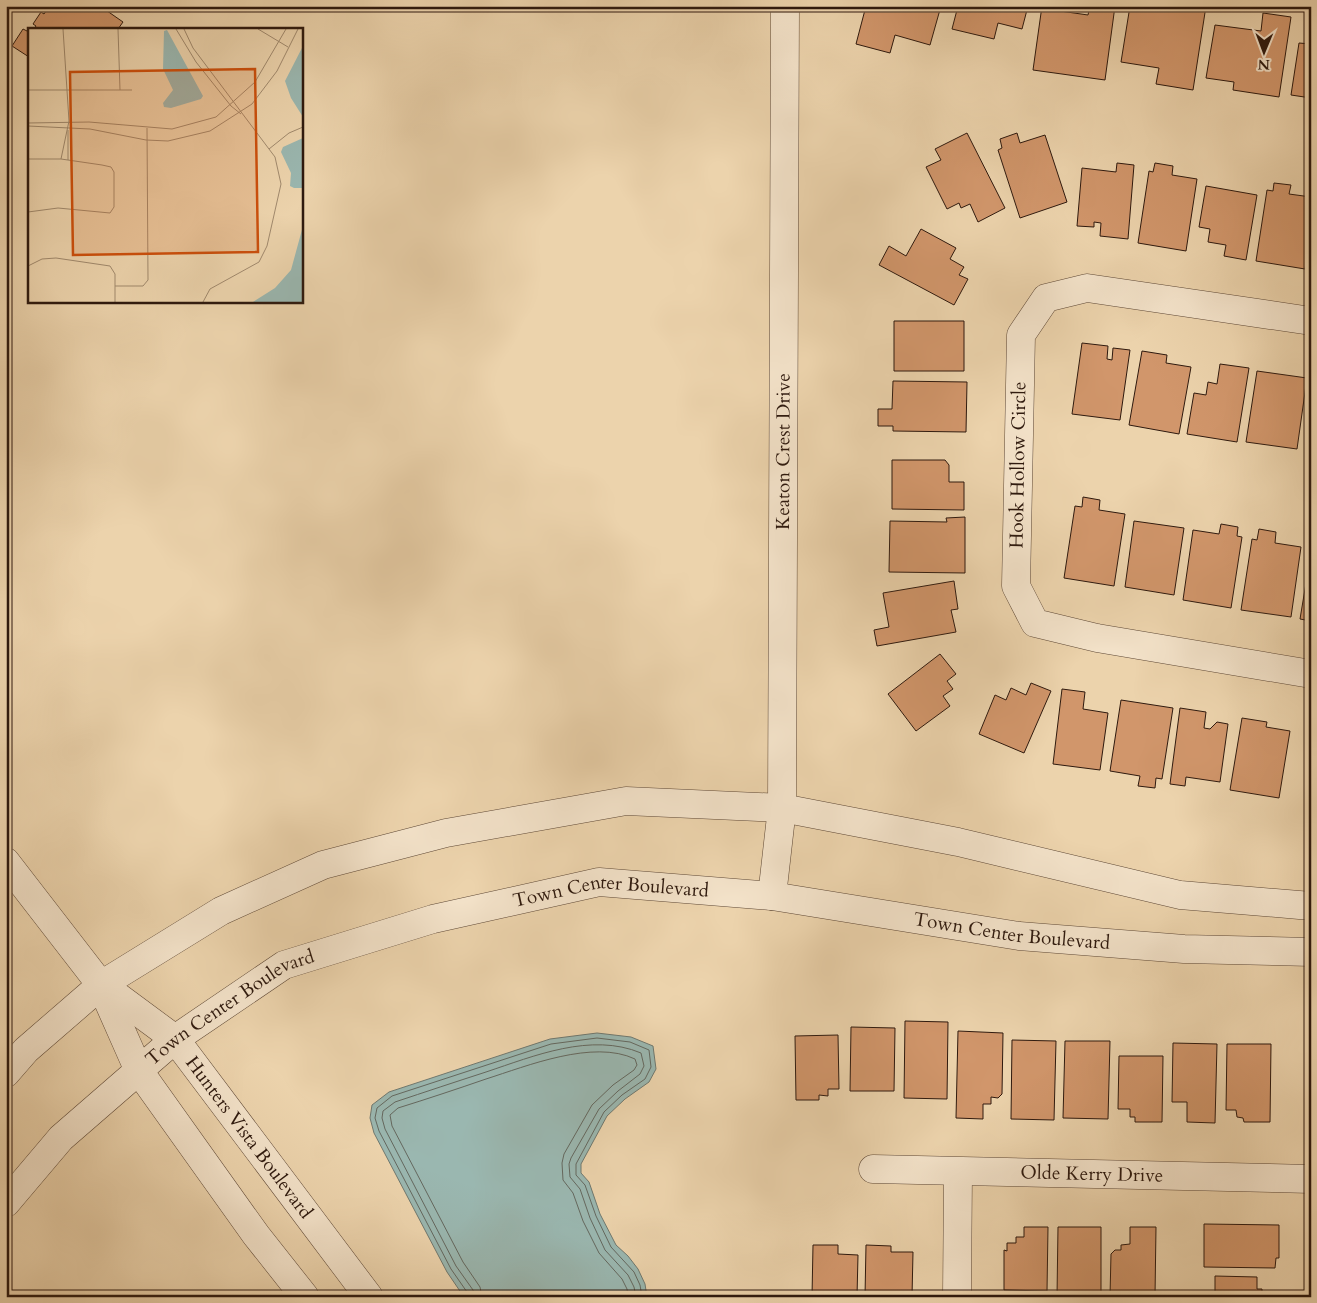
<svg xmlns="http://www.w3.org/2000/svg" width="1317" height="1303" font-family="Cardo,serif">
  <rect width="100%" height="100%" fill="#ecd3ac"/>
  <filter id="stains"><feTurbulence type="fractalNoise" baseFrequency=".004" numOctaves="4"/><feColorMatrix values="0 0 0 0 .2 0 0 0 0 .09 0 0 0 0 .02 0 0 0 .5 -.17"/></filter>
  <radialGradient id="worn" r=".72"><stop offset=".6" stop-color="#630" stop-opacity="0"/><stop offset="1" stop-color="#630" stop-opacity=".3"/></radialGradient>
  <path fill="#9ab7b0" stroke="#6f786f" d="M597,1033l34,4 22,9 3,23 -7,13 -24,17 -18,17 -26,48v9l8,9 11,32 16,31 12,11 10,13 7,15 2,13h-183l-17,-25 -73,-139 -4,-15 2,-13 17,-13 161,-53z"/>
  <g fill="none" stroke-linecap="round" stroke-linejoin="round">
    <path stroke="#64685f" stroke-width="1" d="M468,1297l-1,-5 -16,-23 -72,-138 -4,-13 2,-10 15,-12 159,-52 46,-6 33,4 19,8 2,17 -6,12 -23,16 -18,17 -28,52v11l9,10 11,31 15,31 23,25 6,13 2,12
      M474,1297l-1,-7 -17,-24 -71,-137 -3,-11 1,-7 12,-9c30,-10 60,-20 91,-30 48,-16 105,-40 155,-19l3,13 -4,8 -22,17 -19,18 -28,49 -2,6 1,13 10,12 10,29 15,32 23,25 6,12 2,10
      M482,1297l-2,-10 -17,-25 -71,-136 -2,-11 8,-7c29,-9 59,-19 88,-29 41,-13 107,-40 149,-20l2,6 -3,5 -21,15 -21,20 -28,49 -2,9 1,17 10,13 10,28 16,32 23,26 5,10 1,8"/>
  </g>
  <path fill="#d1966b" stroke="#2e190e" d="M46,6h54l23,16 -5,7h-84l2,-3 -3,-2 8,-12 3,2 4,-6z
    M866,6h75l-11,39 -35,-10 -5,18 -34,-9z
    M958,6h70l-6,23 -24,-6 -4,16 -42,-10z
    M1042,6h19l-1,5 28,4 2,-9h25l-10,74 -72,-10z
    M1130,6h76l-13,84 -37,-6 3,-16 -38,-6z
    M1263,13l28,4 -12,80 -46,-7 1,-8 -28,-4 9,-53 46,6z
    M23,29l6,3v25l-17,-11z
    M1299,43l12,1v54l-20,-3z
    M967,133l38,75 -27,14 -8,-18 -9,4 -2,-5 -12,6 -21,-42 15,-7 -6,-11z
    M1017,133l3,10 25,-8 22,67 -47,16 -22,-68 4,-2 -2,-9z
    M1117,163l17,2 -6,74 -28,-3 1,-13 -7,-1v5l-17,-1 5,-58 34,4z
    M1155,163l18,3 -1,9 25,4 -11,72 -48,-8 11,-72 4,1z
    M1274,183l17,2 -2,9 22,3v37l-6,35 -49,-8 11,-71 6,1z
    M1206,186l51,9 -11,65 -22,-4 2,-11 -18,-3 2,-13 -11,-2z
    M921,229l35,19 -6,11 14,8 -5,8 9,4 -14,26 -75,-40 10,-19 17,10z
    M894,321h70v50h-70z
    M1082,343l26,3 -1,13 5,1 1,-12 17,2 -10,70 -48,-6z
    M1142,351l25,4 -1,8 25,4 -12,67 -50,-9z
    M1220,364l29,4 -12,74 -50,-8 7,-41 12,2 2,-13 9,2z
    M1257,371l50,7 -10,71 -51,-7z
    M893,381l74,1 -1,50 -73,-1v-5h-15v-17h14z
    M1311,424v28h-5z
    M892,460h53l4,5v17h15v28l-72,-1z
    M1083,497l17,3 -1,10 26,4 -11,72 -50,-8 11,-72 7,1z
    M965,517v56l-76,-1 1,-51 57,1 -1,-4z
    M1134,521l50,7 -10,67 -49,-8z
    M1221,524l17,3 -1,9 5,1 -11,71 -48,-8 10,-70 26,4z
    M1259,529l17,3 -1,11 26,4 -10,70 -50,-7 11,-71 5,1z
    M1311,553v68l-11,-2z
    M954,581l4,28 -7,1 5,22 -79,14 -3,-16 15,-3 -6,-34z
    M940,654l16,20 -9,7 6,8 -10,7 7,10 -34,25 -28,-37z
    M1031,683l20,8 -27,62 -45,-19 16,-39 11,5 5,-12 15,7z
    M1062,689l23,3 -2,17 25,4 -8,57 -47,-6z
    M1121,700l52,8 -11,71 -6,-1 -1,10 -17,-2 2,-10 -30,-5z
    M1180,708l26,4 -2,16 6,1 7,-7 11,2 -8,58 -34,-5 -1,9 -15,-2z
    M1242,718l25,4 -1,5 24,4 -11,67 -49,-8z
    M905,1021l43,1 -1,77 -43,-1z
    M851,1027l44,1 -1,63h-44z
    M958,1031l45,2 -1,61 -4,4 -7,-1v7h-8v15l-27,-1z
    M838,1035l1,54h-11v7l-9,-1v5h-23l-1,-64z
    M1012,1040l44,1 -2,79 -43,-1z
    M1065,1041h45l-2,78 -45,-1z
    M1173,1043l44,1 -2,79 -28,-1v-20h-15z
    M1227,1044h44l-1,78h-26l-1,-4 -6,-1 -1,-7h-10z
    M1119,1056h44l-1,66h-27v-5h-5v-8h-12z
    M1204,1224l75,1v33h-3l-1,10 -71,-1z
    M1024,1227h24l-1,64 -43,-1v-40l3,1v-8h9v-6h8z
    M1058,1227h43v70h-44z
    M1130,1227h26l-1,70h-45l1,-43 4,-4h6v-5l9,-1z
    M813,1245h25v9l20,1 -1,42h-45z
    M866,1245l25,1v6h22l-1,45h-47z
    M1215,1276l42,1v12h5v5l18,1v2h-65z"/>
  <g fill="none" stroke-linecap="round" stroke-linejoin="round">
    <g stroke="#5e4836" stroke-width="29">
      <g id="minor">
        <path d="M1311,321l-224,-33 -41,10 -25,37 -5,251 19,37 62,15 214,36"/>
        <path d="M6,862l95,123 38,86 117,164 49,62"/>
        <path id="s1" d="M772,896l10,-88 3,-802"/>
        <path id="s2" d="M102,985l73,54 194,258"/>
        <path d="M6,1073l20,-23 75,-65 120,-74 102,-46 123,-32 180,-32 156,7 176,34 222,53 131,11"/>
        <path id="s3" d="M873,1169l438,10"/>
        <path id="s4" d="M6,1203l55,-65 114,-99 109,-74 149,-46 166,-37 173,14 247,40 165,13 127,3"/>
        <path d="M957,1297l1,-125"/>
      </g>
    </g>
    <use href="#minor" stroke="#f3e2c9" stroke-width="28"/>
  </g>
  <g text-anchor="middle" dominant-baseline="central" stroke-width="4" stroke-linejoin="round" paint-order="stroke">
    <g font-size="19" fill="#2e190e" stroke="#f3e2c9">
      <text stroke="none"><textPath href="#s1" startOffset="445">Keaton Crest Drive</textPath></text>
      <text transform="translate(1018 465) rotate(-89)">Hook Hollow Circle</text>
      <text stroke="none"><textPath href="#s4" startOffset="705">Town Center Boulevard</textPath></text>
      <text stroke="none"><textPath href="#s4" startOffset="1110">Town Center Boulevard</textPath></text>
      <text stroke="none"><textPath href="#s4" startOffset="300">Town Center Boulevard</textPath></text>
      <text stroke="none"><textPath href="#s2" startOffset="214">Hunters Vista Boulevard</textPath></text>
      <text stroke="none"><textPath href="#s3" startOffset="219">Olde Kerry Drive</textPath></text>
    </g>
  </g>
  <g transform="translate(28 28)">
    <rect width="275" height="275" fill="#ecd3ac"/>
    <path d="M139,2l36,66 -2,3 -30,9 -7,-1 -1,-4 10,-13 -10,-21 1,-38zM275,18v71l-12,-19 -6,-17zM275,110v50h-9l-4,-2 1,-13 -10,-21 2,-5zM275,198v76h-50l22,-14 16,-18z" fill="#9ab7b0"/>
    <path fill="none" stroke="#a0896d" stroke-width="1" d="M90,1l2,61M148,1l20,33 35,44 10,8M156,1l9,19 82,109 6,27 -14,62 -8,16 -49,27 -7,13M230,1l30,18M0,62h104M0,95l61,-1 83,7 44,-12 39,-35 31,-53M0,98l62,3 56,11 22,1 42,-10 42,-27 25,-33 21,-42M241,121l20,-16 14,-6M0,131h33l41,6 9,2 3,5v35l-4,6 -52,-5 -30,4M33,131l8,-38 -6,-92M40,132v-30M0,238l14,-7 14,-1 54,8 5,8v28M87,258h28l5,-6 -1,-152"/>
    <path fill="#cc4f0c" fill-opacity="0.15" stroke="#cc4f0c" stroke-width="2.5" d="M227,41l3,183 -185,3 -3,-183z"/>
    <rect width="275" height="275" fill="none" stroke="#2e190e" stroke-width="2.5"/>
  </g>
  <rect width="1317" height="1303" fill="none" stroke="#ecd3ac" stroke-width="25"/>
  <rect x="8" y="8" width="1302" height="1288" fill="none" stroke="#2e190e" stroke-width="2.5"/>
  <rect x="12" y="12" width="1292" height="1278" fill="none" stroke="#2e190e"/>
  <g transform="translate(1264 52) rotate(181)" stroke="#f3e2c9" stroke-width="4" paint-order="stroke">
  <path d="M0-4L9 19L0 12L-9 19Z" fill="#2e190e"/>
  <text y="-8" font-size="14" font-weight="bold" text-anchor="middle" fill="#2e190e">N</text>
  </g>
  <rect width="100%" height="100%" filter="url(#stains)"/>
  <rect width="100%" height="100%" fill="url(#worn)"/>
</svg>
